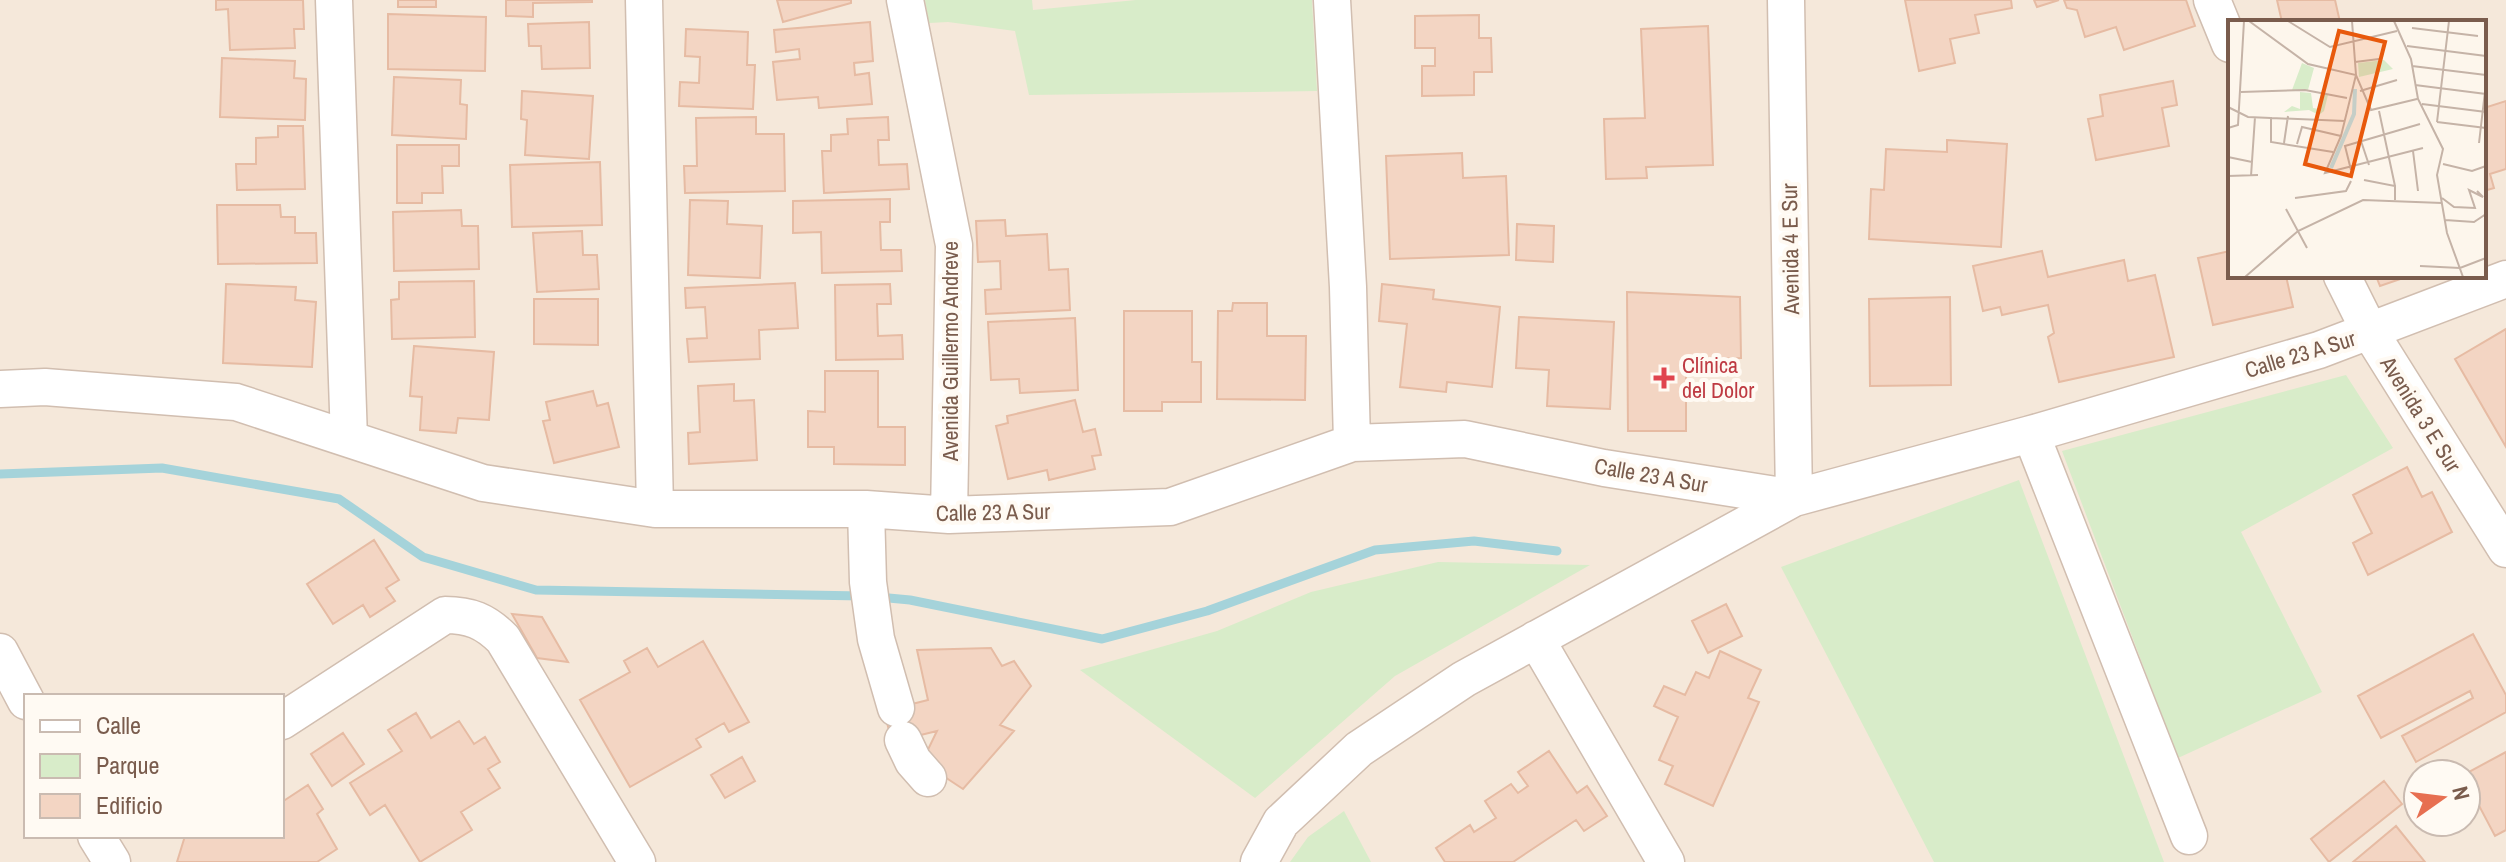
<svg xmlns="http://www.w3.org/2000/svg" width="2506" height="862" font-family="'Archivo Narrow',sans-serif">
  <rect width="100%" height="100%" fill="#fdf6ec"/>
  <path fill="#f5e8da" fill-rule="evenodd" d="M0,0h2506v862h-2506zM2230,22h254v254h-254zM26,696h256v140h-256zM2418,774h48v48h-48z"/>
  <path fill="#d8ecc9" d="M925,0h107l1,10 103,-10h176l5,91 -288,4 -14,-64 -67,-9 -19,1z
    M2346,375l47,73 -152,84 81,160 -144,66 -116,-307z
    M2019,480l145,382h-230l-153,-295z
    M1438,562l152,3 -195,111 -140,122 -175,-128 137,-39 94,-39z
    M1344,811l27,51h-81l18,-25z"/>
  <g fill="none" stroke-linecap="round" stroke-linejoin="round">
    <path stroke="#a5d3da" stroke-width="9" d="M0,474l162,-6 177,31 84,58 113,33 327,6
      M878,597l32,3 192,39 105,-28 168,-61 99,-9 83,10"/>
  </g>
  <path fill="#f3d5c3" stroke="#e6bba3" stroke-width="2" d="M216,0h87l1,29h-10l1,19 -65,2 -2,-41 -12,1z
    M398,0h38v7h-38z
    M506,0h86v2l-59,1v14l-27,-1z
    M777,0h74v3l-68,19z
    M1905,0h106l1,8 -37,7 4,18 -29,6 5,24 -36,8z
    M2034,0h25l-22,7z
    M2064,0h122l9,26 -71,24 -8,-23 -31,10 -8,-27 -10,-2z
    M2277,0h58l5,22h-58z
    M388,14l98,3 -1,54 -97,-2z
    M1479,15v23h12l1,34h-18v23l-52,1v-30h13v-18h-20v-32z
    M589,22l1,46 -48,1 -1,-23h-12l-1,-22z
    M870,22l3,39 -19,2 1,12 14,-2 3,31 -53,4 -1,-11 -41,3 -4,-38 27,-3 -1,-10 -23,3 -2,-22z
    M1708,26l5,139 -67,2 1,11 -41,1 -2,-60 41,-1 -4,-89z
    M686,29l62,3 -1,33h8l-2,44 -74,-3 1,-24 19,1 1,-26 -15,-1z
    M222,58l73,3 -1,17 12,1 -1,41 -85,-3z
    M394,77l67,3 -1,24 7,1 -1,34 -74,-4z
    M2173,81l4,24 -15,3 7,38 -73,14 -8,-41 15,-3 -3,-21z
    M522,91l71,5 -4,63 -64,-4 2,-35 -6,-1z
    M2506,101v68l-16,5 4,14 -10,3v-83z
    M756,117v17h28l1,57 -100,2 -1,-27h13l-1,-48z
    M888,117l1,23h-11l1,25 28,-1 2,25 -85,4 -2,-42h9v-16l17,-1 -1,-15z
    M278,126h25l2,63 -68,1 -1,-26h20v-26l22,-1z
    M1947,140l60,4 -6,103 -132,-8 2,-50 13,1 2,-41 61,3z
    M397,145h62v21h-17l1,27h-21v10h-25z
    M1462,153l1,25 43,-2 3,79 -119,4 -4,-103z
    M600,162l2,63 -90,2 -2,-62z
    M890,199v23h-10l1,28h20l1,21 -80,2 -1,-41 -28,1v-32z
    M690,200l38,1 -1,23 35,2 -2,52 -72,-3z
    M217,205h63l1,12h14v16h21l1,30 -99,1z
    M461,210l1,16h16l1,43 -85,2 -1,-59z
    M1005,220l1,16 41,-2 2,36 19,-1 2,41 -84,4 -1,-24 16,-1 -1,-28 -22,1 -2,-41z
    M1517,224l37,2 -1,36 -37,-2z
    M582,231l1,24h14l2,34 -62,3 -4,-59z
    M2042,251l6,26 76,-17 4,21 27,-6 19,82 -115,25 -11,-45 6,-4 -6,-28 -46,10 -2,-8 -17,4 -10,-45z
    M2230,251v25h56l7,31 -80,18 -15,-67z
    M2376,276h33l-29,10z
    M474,281l1,56 -83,2 -1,-39 8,-1v-17z
    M795,283l3,45 -39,2 1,29 -71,3 -2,-23 20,-1 -2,-31 -19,1 -1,-20z
    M226,284l70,3 -1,13 21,2 -4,65 -89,-4z
    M890,284l1,20h-14l1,32 24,-1 1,24 -67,1 -1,-75z
    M1382,284l52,6 -1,9 67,8 -8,80 -45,-5 -1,10 -46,-5 7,-63 -28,-3z
    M1627,292l113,5 1,61 -55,2v71h-58z
    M1950,297l1,88 -81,1 -1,-87z
    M534,299h64v46l-64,-1z
    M1233,303h34v33h39l-1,64 -88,-1 1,-88h14z
    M1124,311h68v51h9v40h-39v9h-38z
    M1519,317l95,5 -4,87 -63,-3 2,-36 -33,-2z
    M1075,318l3,72 -58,3 -1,-14 -28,1 -3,-58z
    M2506,329v118l-51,-88z
    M414,346l80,6 -5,68 -31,-2 -2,15 -36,-3 2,-33 -12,-1z
    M825,371h53v56h27v38l-71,-1v-17h-26v-36l17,1z
    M734,384v17l20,-1 3,60 -68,4 -1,-31 12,-1 -2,-46z
    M593,391l4,15 11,-3 11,44 -65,16 -11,-42 7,-1 -4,-18z
    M1075,400l8,32 12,-3 6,26 -9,1 3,13 -46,11 -2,-10 -39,9 -12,-53 12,-3 -1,-7z
    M2407,467l15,30 10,-5 20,40 -84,43 -15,-32 19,-10 -19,-38z
    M374,540l25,40 -13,8 9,13 -25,16 -7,-12 -30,19 -26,-40z
    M1726,604l16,32 -34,17 -16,-32z
    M512,614l30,3 26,45 -31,-4z
    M2473,634l33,61v17l-90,50 -14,-26 71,-38 -3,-7 -89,47 -23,-42z
    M703,641l46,81 -20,10 -5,-9 -28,16 5,8 -71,40 -50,-87 50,-28 -6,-11 23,-13 11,19z
    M991,648l11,18 12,-5 17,25 -31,39 14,6 -51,58 -41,-27 15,-31 -45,11 -8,-31 44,-11 -11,-50z
    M1720,651l41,19 -13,28 11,4 -46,104 -48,-22 8,-18 -14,-6 19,-43 -24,-11 10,-20 21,9 11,-23 13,6z
    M416,713l15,25 28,-17 15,23 11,-7 15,25 -12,7 12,19 -39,24 11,18 -52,32 -35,-57 -15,10 -20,-32 52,-32 -14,-21z
    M343,733l21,31 -32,22 -21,-32z
    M1549,751l28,42 10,-7 20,30 -23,15 -8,-11 -63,42h-68l-9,-14 34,-23 4,7 22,-14 -11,-17 26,-17 7,9 10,-7 -10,-14z
    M2506,752v78l-11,6 -29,-55 -1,-7z
    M742,757l13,24 -30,17 -14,-23z
    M2384,781l18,23 -73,58 -18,-23z
    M308,785l15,24 -6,5 20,35 -20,13h-140l8,-26h97v-34z
    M2396,826l29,36h-72z"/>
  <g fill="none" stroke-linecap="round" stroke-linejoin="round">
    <g stroke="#d1beb0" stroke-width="39">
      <path id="minor" d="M334,0l15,439
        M644,0l11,509
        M905,0l49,245 -5,270
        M1332,0l16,287 4,156
        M2212,0l18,44
        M2342,276l28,56 136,217
        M0,389l45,-2 191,15 247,81 172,26h211l83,6 221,-8 182,-64 113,-4 139,29 190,30 237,-64 288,-84 187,-71
        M2031,434l158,402
        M866,509l2,73 8,57 20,69
        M1536,639l130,223
        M0,652l26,49
        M282,721l163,-106c25,0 40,6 58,24l134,223
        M903,740l10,21 15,17
        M96,836l16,26
        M1259,862l22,-40 78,-73 105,-70 330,-181 -8,-498"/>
    </g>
    <use href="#minor" stroke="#fff" stroke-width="36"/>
  </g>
  <path fill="#e0444e" stroke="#fffaf3" stroke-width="3" d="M1660 366h8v8h8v8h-8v8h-8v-8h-8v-8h8z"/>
  <g text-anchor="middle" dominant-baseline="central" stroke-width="8" stroke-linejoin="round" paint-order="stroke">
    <g font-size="22" fill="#7a5c4d" stroke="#fffaf3">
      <text transform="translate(1790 249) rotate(-91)">Avenida 4 E Sur</text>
      <text transform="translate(950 351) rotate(-90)">Avenida Guillermo Andreve</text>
      <text transform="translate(2300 354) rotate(-17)">Calle 23 A Sur</text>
      <text transform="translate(2421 414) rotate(58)">Avenida 3 E Sur</text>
      <text transform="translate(1651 475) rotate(10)">Calle 23 A Sur</text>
      <text transform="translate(993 512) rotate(-1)">Calle 23 A Sur</text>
    </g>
    <g font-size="22" fill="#be3a42" stroke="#fffaf3" text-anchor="start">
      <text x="1682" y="365">Clínica<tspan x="1682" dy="25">del Dolor</tspan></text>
    </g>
  </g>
  <g transform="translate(2228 20)">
    <rect width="258" height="258" fill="#fdf6ec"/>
    <path d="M156,40l9,9 -34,8 -1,-14zM74,43l12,5 -6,22h-16zM72,72l11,1 2,15 6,1 3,-15 6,1 -4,16 -5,4 -10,-5 -25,2 8,-6 8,3z" fill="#d8ecc9"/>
    <path fill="none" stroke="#bfe3e8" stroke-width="4" d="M103,148l23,-54 1,-25"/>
    <path fill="none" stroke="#c5b3a7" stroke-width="2" d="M21,1l59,43 48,11 15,35 46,-11M60,1l42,26 67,-16M124,1l4,54 -15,61 -16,37 98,-25M166,1l17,38 7,40 25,50 -6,26 10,58 16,44M184,8l66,8M179,26l79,10M127,42l24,-3M184,46l74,9M187,65l71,9M132,71l37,-11M13,72l64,-2 42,8M194,84l64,8M0,87l20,10 97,4M151,91l16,75M43,97v25l62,10M209,102l12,-101M209,102l49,6M0,108l10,-3 6,-104M133,121l8,24M56,123l4,-27M251,123l7,-60M69,124l5,-17 39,9M185,131l5,40M0,137l24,5M215,144l29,7 14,-5M123,150l-6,-24 75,-22M0,156l30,-1M23,156l4,-59M136,160l31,6v14M67,178l51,-7 5,-10M214,178l12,9 21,1 -6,-18 14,7 -6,-6M58,189l21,39M217,200l29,2 12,-8M192,246l40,2 26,-10M17,257l53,-46 65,-31 79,3"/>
    <path fill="#e8590c" fill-opacity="0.15" stroke="#e8590c" stroke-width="4" d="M111,11l46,11 -34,134 -46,-12z"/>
    <rect width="258" height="258" fill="none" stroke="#7a5c4d" stroke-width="4"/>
  </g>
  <rect x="24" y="694" width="260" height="144" fill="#fffaf3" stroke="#cabbb1" stroke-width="2"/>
  <rect x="40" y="720" width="40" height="12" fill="#ffffff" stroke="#cabbb1" stroke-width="2"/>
  <text x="96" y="734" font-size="24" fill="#7a5c4d">Calle</text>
  <rect x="40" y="754" width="40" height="24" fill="#d8ecc9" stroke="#cabbb1" stroke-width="2"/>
  <text x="96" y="774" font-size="24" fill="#7a5c4d">Parque</text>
  <rect x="40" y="794" width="40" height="24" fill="#f3d5c3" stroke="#cabbb1" stroke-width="2"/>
  <text x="96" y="814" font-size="24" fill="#7a5c4d">Edificio</text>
  <g transform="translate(2442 798) rotate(76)"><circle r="38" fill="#fffaf3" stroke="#cabbb1" stroke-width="2"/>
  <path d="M0-6L14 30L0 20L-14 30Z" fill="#e76f51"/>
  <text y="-12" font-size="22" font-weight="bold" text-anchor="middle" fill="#7a5c4d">N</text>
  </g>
</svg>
